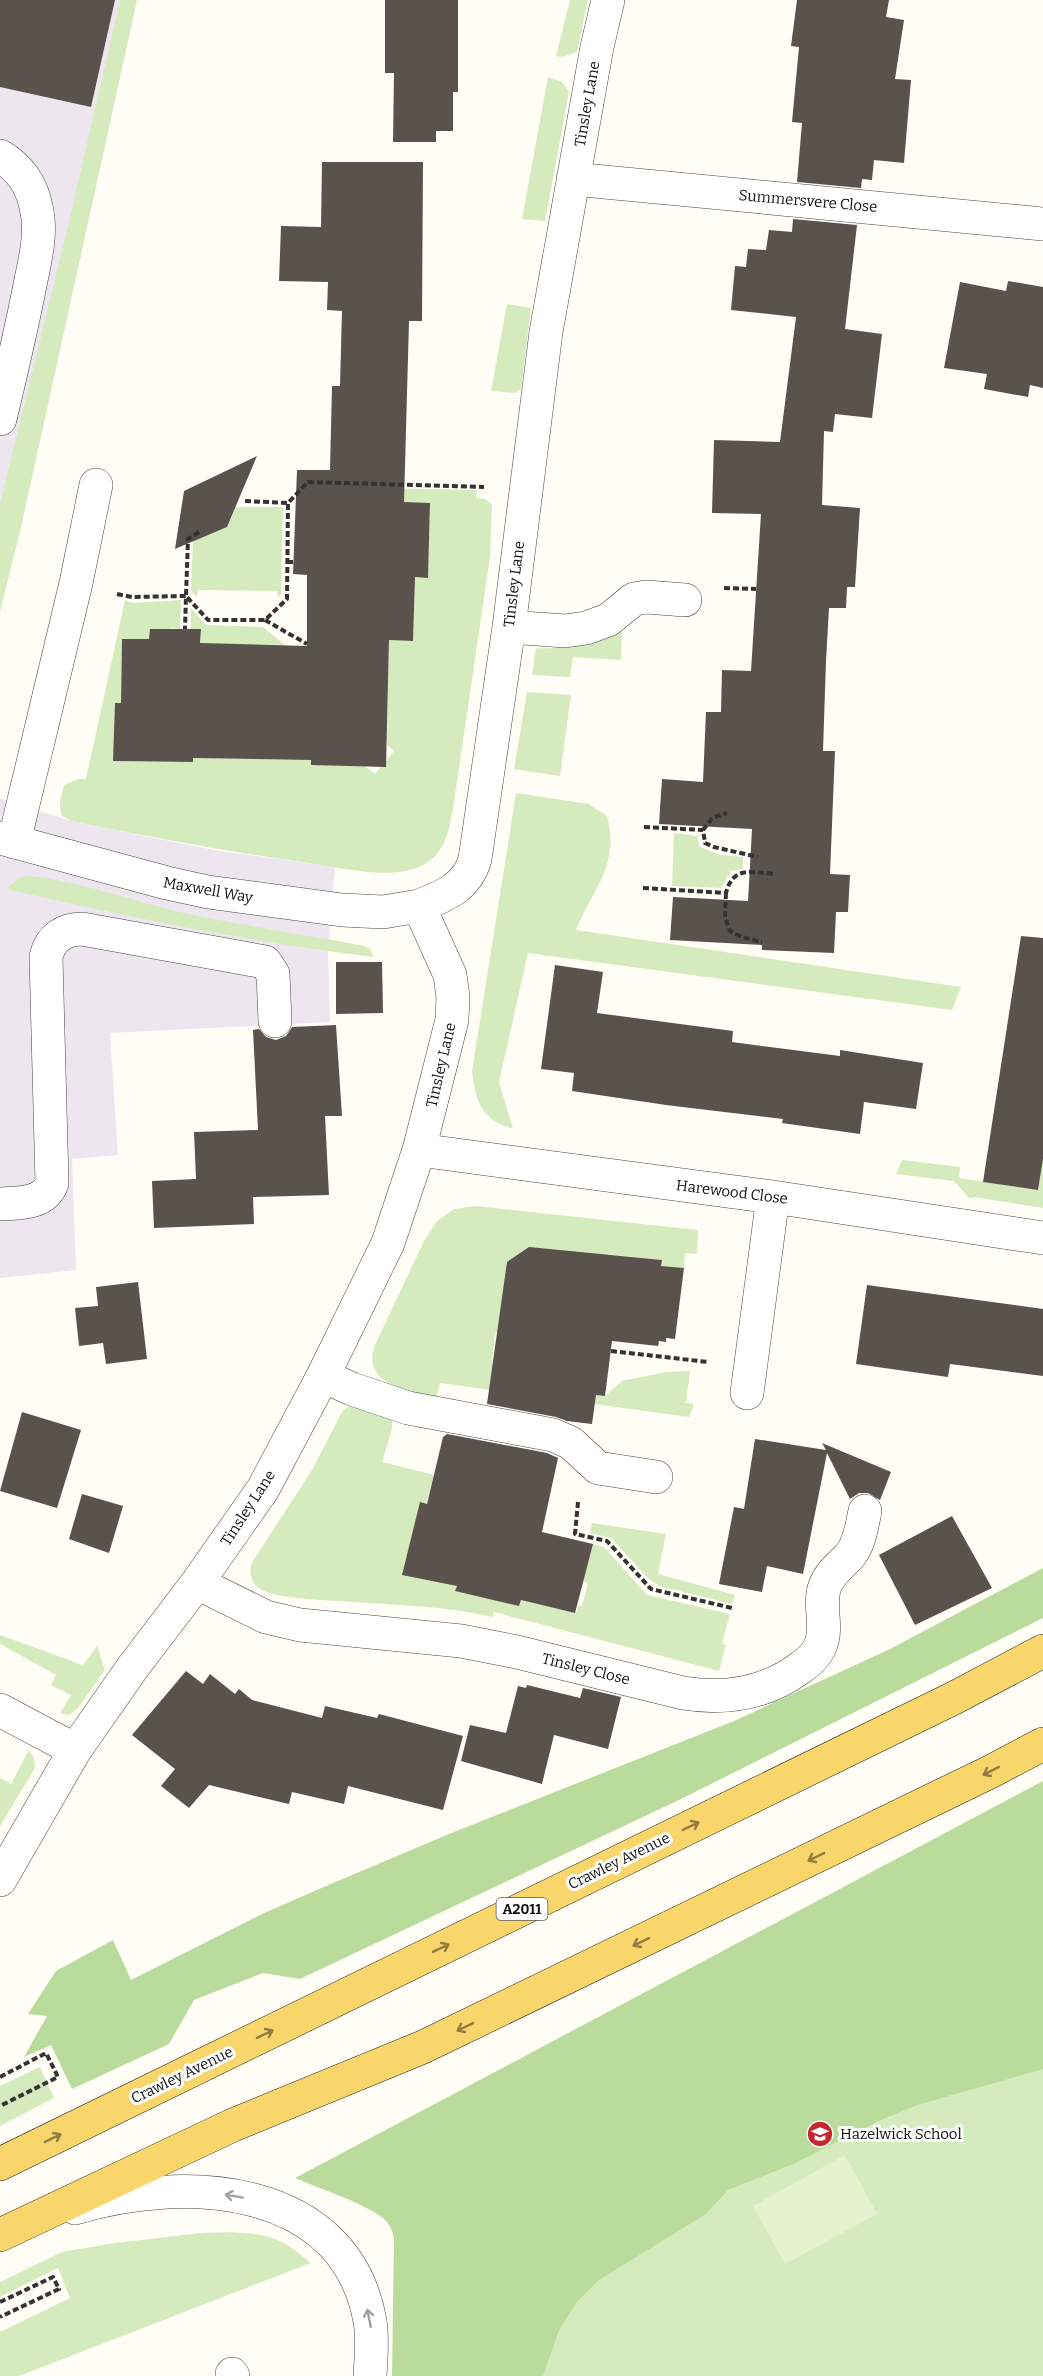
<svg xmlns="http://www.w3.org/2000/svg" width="1043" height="2376" font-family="Bitter,serif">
  <rect width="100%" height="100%" fill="#fffdf5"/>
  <path fill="#eee6ef" d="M0,0h137l-116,527 -21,84z
    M0,798l71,23 143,29 121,17 -7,84 2,71 -220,11 8,122 -46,4 4,111 -76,8z"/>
  <path fill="#d5ebbd" d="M120,0h17l-116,527 -21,84v-107l68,-278z
    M570,0h18l-11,52 -15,5 -6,-1z
    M548,77l14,5 7,10 -24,129 -23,-2z
    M507,304l24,4 -10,81 -6,4 -24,-2z
    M381,488l96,2 -1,8 9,1 7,5 -2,53 -37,252c-5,26 -9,48 -36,59 -30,11 -77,0 -108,-5 -80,-11 -159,-26 -238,-42l-10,-6 -1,-14 4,-16 14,-6h8l39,-179 8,3 48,-3 -1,29 -9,-1 -1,11h-48l-1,64h-6l-1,58 78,1 1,-4 118,2 54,6 10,8 19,-23 -7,-6 2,-105 24,1 2,-64 13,1 2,-75 -49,-1z
    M236,507h47l-2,87 -3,4 -1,-7 -79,-1 -1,7 -6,-6 2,-51 34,-13z
    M191,608l15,17 57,2 23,19 -86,1 1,-18h-10z
    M622,627l-1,33 -48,-3 -3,20 -38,-2 4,-27c36,2 54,-8 86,-21z
    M527,692l44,3 -11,81 -46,-7z
    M516,793l73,11 18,12c13,50 -14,72 -31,114l385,57 -9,23 -424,-57 -29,129 14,47c-32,-10 -37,-26 -41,-58z
    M674,833l23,3 3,11 20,8 23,2v12l-12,2 -10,17 -49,-2z
    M28,876c53,5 104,25 156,37 59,13 120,21 180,33l5,2 5,9c-124,-15 -246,-40 -368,-68l15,-12z
    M1043,1159v49l-69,-11 -4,2 -16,-18 -58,-7 6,-14 58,7 -1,11 79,12z
    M476,1206l222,24 -1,24 -12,-1 -1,15 -23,-2 1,-6 -54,-6 -1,8 -79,-14 -22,15 7,11 -11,59h-7l-3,29 6,1 -2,19 109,14 17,-15 44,-9 24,-1 -4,32 8,1 -5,13 -249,-34 -4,17c-27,-9 -76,-16 -61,-55l49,-104 13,-20 17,-12z
    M352,1403l40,15v11l-10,33 52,13 -8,29 -6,-1 -7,52 -8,5 -1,8 53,17 -1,6 63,15 2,-6 55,13 2,-7h4l6,-23 -5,-2 10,-37 11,3 43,48 83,19 -8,30 4,1 -7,26 -225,-59 -2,5c-50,-12 -103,-12 -155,-16 -18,-1 -63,-3 -77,-12 -10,-7 -12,-18 -7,-28l59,-91 30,-58z
    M592,1523l74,11 -8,40 77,21 -3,9 -73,-18 -11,-8 -37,-40 -21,-5z
    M0,1635l83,30 14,-19 8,24 -27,38 -9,7 -9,-2 11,-18 -20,-10 5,-10 -56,-31z
    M29,1750l5,8 1,10 -35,58v-48l11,6z
    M1043,1880v496h-577z
    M40,2067l14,31 -54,28v-40z
    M201,2233c29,-1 62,-3 88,13 8,5 15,12 22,17l-292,113h-19v-44l70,-34 -12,-30 -58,29v-15l62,-30 53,-9z"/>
  <path fill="#b9dc9c" d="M1043,1568v50l-364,182 -379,179 -37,-6 -69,27 -25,44 -97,45 -21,-44 -27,12 23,-41 -19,-2 28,-43 57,-31 18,40 131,-66 64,-28 123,-52 285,-113 156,-72z
    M1043,1781v288l-126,36 -36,15 -88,44 -65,26 -22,24 -107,66 -23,23 -17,27 -16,46h-151l2,-137c-1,-7 -3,-12 -8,-18 -15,-16 -69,-33 -91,-43z"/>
  <path fill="#e6f2cf" d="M845,2155l32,59 -92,50 -32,-58z"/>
  <path fill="#5a524d" d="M0,0h115l-24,107 -91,-20z
    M385,0h73v92h-5v39h-17v11h-43l1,-69h-9z
    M797,0h92l-3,17 18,3 -9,59 16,1 -7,83 -30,-3 -2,20 -10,-1 -1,9 -64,-6 5,-59 -10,-1 7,-75 -8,-1z
    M322,162h101l-1,159h-13l-5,181 26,1 -2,75 -13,-1 -2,64 -24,-1 -3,127 -75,-2v-5l-118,-2v4l-80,-1 2,-58h6l1,-64h27l1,-10h51l-1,14 107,3v-71l-14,-1 4,-104h33l2,-84h8l2,-75 -15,-1 1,-28 -49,-1 2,-55 40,1z
    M793,219l64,6 -12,104 37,5 -10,84 -37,-4 -2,18 -9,-1 -2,74 38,3 -5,79h-8l-1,21h-17l-3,53 -3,90h12l-5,123 20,1 -2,37h-12l-2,41 -72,-3v-5l-92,-5 3,-43 75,4 4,-72 -93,-5 3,-45 41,3 3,-70h15l1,-42 29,1 10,-157 -49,-1 2,-73 66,2 16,-125 -65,-7 4,-44 11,1 2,-18 18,1 3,-20 23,2z
    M1008,281l35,6v101l-13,-3 -2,12 -44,-8 3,-15 -43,-6 16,-86 46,9z
    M257,456l-30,71 -52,22 9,-58z
    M1021,936l22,2v221l-5,31 -55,-8z
    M336,962h46l1,51 -47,1z
    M555,965l48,7 -6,41 136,18 -1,11 108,14v-6l83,13 -7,46 -52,-7 -4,32 -78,-11 1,-4 -117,-14 -94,-14 2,-18 -33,-4z
    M336,1025l6,91h-17l4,79 -76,2 1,27 -100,4 -2,-47 44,-2 -2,-47 64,-2 -5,-100 6,-1 7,8 10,3 10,-4 6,-9z
    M529,1247l133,13 -1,6 23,2 -9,71 -9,-1v4l-7,-1 -1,5 -46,-5 -7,55 -9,-1 -4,29 -25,-3 -11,-4 -69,-13 20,-142z
    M138,1282l9,77 -41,5 -3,-21 -24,3 -4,-38 23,-2 -2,-19z
    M867,1285l176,24v67l-93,-12 -2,13 -92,-13z
    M22,1412l59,18 -24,78 -57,-17z
    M447,1434l100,19 11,5 -16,74 51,12 -18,69 -54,-13 -2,6 -64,-15 2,-5 -55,-11 18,-73 7,2 16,-67z
    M755,1439l71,11 -4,-7 69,29 -11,28 -12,-7h-9l-9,6 -23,-46 -24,121 -36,-8 -5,26 -43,-8 15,-77 10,2z
    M82,1494l41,12 -14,47 -40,-14z
    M952,1516l40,72 -77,37 -36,-70z
    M186,1671l17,13 7,-10 25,20 4,-5 13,11 70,18 3,-12 52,12 2,-4 84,22 -20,74 -95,-24 -4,18 -52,-12 -3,12 -80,-19 -20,23 -28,-22 14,-17 -43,-34z
    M527,1685l53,13 3,-10 38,9 -13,52 -54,-14 -12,49 -81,-23 9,-36 36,8 12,-47 8,2z"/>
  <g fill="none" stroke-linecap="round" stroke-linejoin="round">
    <g stroke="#444" stroke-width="34">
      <path id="minor" d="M0,156c19,11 32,29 36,51 6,24 0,49 -5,73 -9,47 -20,93 -31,139
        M573,179l470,45
        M509,627l56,4 21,-3 22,-8 26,-21 12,-2 39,3
        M0,838l167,45 41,9 134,18 41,2 36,-6
        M14,842l62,-259 20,-98
        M419,1150l354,47 270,41
        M0,1204c19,-1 45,0 52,-21l-6,-226c4,-19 18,-28 36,-28l183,33 8,12 2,47
        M323,1376l29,13 56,19 145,27 18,8 27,25 58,9
        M747,1393l26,-196
        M197,1583l69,34 34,8 161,16 56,11 166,41c43,7 82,1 117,-25 9,-6 17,-13 21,-24 7,-19 -3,-39 4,-58 5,-14 17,-21 26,-32 9,-12 11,-29 14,-43
        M0,1710l75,40
        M0,1880l75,-130 58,-83 64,-84 66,-94 60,-113 65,-133 31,-93 33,-130 1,-23 -3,-22 -31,-69c26,-10 48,-19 56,-47l34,-232 37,-295 51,-285 11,-47
        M75,2208c108,-33 270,-26 295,113 3,18 1,37 0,55
        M232,2374l1,2"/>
    </g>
    <g stroke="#222" stroke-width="34">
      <path id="major" d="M0,2164l954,-466 89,-47
        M0,2235l233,-110 190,-78 567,-275 53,-28"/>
    </g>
    <path stroke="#333" stroke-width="4" stroke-dasharray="6 3" stroke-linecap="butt" d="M245,501l43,2 20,-21 176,5
      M199,532l-11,7 -2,57 22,24h57l22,-21 1,-96
      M287,562h7
      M724,588l32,1
      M117,594l15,3 54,-1 -1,33
      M265,620l42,24
      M644,827l59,3 2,13 9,4 44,10
      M703,830l9,-12 15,-5
      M643,888l83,5c7,-27 25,-21 47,-19
      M726,893l-1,24 5,14 12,6 20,5
      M611,1351l97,11
      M578,1502l-3,32 32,7 44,48 81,19
      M0,2077l46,-24 12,24 -58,29
      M0,2302l53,-25 6,12 -59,28"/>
    <use href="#minor" stroke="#fff" stroke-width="33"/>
    <use href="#major" stroke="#f9d66b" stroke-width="33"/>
  </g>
  <defs><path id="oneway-shaft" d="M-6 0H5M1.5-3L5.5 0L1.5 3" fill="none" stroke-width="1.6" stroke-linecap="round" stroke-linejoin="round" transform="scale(1.5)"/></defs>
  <g stroke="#917d42">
    <use href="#oneway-shaft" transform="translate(991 1771) rotate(153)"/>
    <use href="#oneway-shaft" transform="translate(691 1826) rotate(-26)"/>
    <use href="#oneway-shaft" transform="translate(816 1857) rotate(154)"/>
    <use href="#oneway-shaft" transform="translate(641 1942) rotate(154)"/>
    <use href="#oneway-shaft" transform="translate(441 1948) rotate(-26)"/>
    <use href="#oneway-shaft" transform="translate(465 2027) rotate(154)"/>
    <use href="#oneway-shaft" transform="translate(265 2034) rotate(-26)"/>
    <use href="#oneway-shaft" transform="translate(53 2138) rotate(-26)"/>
  </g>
  <g stroke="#a0a0a0">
    <use href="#oneway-shaft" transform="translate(234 2196) rotate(-170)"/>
    <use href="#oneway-shaft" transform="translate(369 2318) rotate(-101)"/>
  </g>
  <defs>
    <g id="school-disc" transform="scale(1.35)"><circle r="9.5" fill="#c4262e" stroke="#fff"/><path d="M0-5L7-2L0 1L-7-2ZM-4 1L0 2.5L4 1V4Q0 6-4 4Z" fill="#fff"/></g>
  </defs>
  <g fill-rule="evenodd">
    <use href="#school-disc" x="820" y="2134"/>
  </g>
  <g text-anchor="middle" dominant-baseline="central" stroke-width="6" stroke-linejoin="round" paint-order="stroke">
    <rect fill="#fff" stroke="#585858" stroke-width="1.5" x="496.5" y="1898" width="51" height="22" rx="4.5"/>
    <g font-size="14" font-weight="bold" fill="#111">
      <text x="522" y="1909">A2011</text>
    </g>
    <g font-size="15" fill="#111" stroke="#fff">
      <text transform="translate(587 104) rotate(-80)">Tinsley Lane</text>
      <text transform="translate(808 201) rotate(5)">Summersvere Close</text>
      <text transform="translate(514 584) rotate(-83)">Tinsley Lane</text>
      <text transform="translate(208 890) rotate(10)">Maxwell Way</text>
      <text transform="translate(441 1065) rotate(-77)">Tinsley Lane</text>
      <text transform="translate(732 1192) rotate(7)">Harewood Close</text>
      <text transform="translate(248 1508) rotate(-57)">Tinsley Lane</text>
      <text transform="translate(586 1669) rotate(14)">Tinsley Close</text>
      <text transform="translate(619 1861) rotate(-26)">Crawley Avenue</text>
      <text transform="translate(182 2075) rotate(-26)">Crawley Avenue</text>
    </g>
    <g font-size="15" fill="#111" stroke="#fff" text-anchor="start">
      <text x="840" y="2134">Hazelwick School</text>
    </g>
  </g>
</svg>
